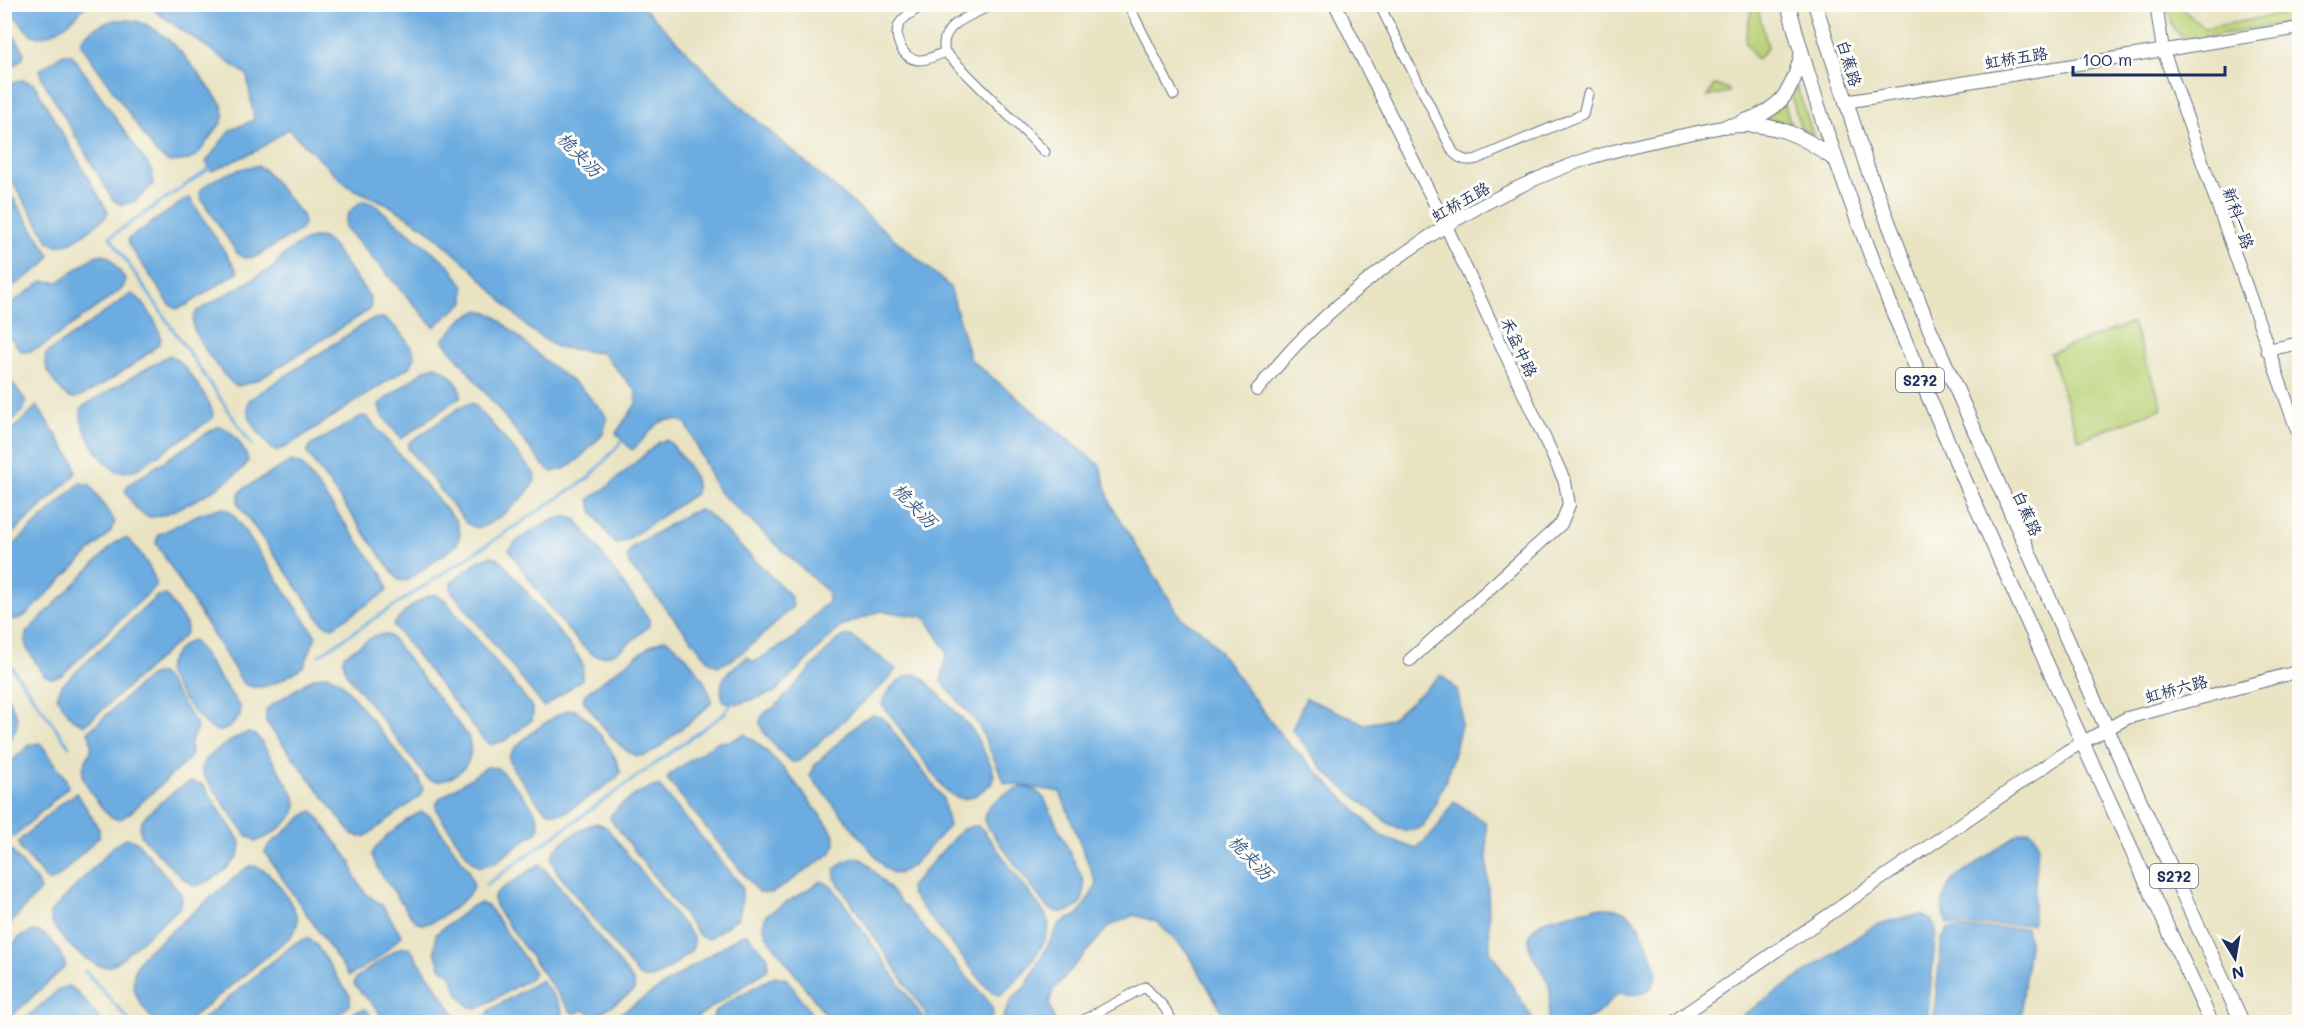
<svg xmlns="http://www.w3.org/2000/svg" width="2304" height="1027" font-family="Mali,'LXGW WenKai TC',sans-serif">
  <rect width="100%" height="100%" fill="#fdfcf7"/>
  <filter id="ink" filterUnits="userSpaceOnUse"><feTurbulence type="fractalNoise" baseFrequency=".0167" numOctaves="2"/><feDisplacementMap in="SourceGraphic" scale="12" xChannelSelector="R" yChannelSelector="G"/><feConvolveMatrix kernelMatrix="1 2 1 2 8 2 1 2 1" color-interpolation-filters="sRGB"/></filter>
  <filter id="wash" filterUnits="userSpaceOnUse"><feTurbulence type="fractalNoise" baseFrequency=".008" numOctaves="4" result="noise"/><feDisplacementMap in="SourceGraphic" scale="24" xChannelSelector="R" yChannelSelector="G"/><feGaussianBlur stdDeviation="1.35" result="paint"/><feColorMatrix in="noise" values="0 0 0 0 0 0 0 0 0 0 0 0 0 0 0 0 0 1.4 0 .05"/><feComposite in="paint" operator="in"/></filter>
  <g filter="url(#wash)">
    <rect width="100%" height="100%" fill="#e9e3c2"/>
    <path fill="#bbd277" stroke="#6b806a" stroke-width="1.5" d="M1752,5l5,1 11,41 -11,13 -12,-18z
      M2168,5h9l28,23 94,-17v10l-106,18c-21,-2 -22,-17 -25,-34z
      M1714,85l15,4v3l-22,5z
      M1797,87l16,48 -12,-6 -10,-33z
      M1785,104l6,21 -22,-5 -2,-5z
      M2132,323l31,85 -84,32 -29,-87z"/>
    <path fill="#6cace0" stroke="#446e9f" stroke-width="1.5" d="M5,5v-1l81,1c-11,14 -30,30 -48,32l-8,-3z
      M152,5h489l99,101 210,181 20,72 130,107 11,39 70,113 26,17 76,103 98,98 35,13 19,-18 19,-30 32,22 4,128 45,71h-307l-40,-69 -31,-31 -23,-7 -25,11 -56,64 -4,13 6,19h-54l11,-23 13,-12 35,-64 18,-8 19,-30 -37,-93 -55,-9 -27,-59 -37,-43 6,-30 -22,-34 -44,-6 -40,15 -66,66 -36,12 -16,-3c-7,-25 7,-30 24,-44l7,5 39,-23 28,-31 7,-5v-11l-111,-102 -31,-67c-30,-12 -34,11 -54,27l-16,-17 20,-29v-13l-34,-38 -46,-6 -28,-19 -55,-58 -47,-42 -39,-24 -38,-17 -61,-58 -30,21 -46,21 -6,-9 24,-32 24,-10 -7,-45 -91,-63z
      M114,20c10,0 19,-1 28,3 31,11 61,57 80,82l2,10 -3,8 -23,31 -9,6 -20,2 -12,-8 -77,-111c8,-14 20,-18 34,-23z
      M5,24l16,22 3,8 -2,5 -17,13z
      M63,54h7l3,2 79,115 1,14 -19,17 -12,3 -9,-5 -71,-121 -2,-9z
      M24,80l10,4 74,128 -3,6c-13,9 -40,36 -55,25l-45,-73v-82l11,-7z
      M258,166l7,4 37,45 2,9 -3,6 -46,27 -11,1 -7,-5 -35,-53 -2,-8c7,-13 44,-26 58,-26z
      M5,186l45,69 -6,10 -39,27z
      M189,197l49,75 -51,33 -10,4 -7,-4 -41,-60 -1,-6z
      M362,201l9,1 77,62 16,22v16l-30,25 -89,-100c-1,-12 8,-20 17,-26z
      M317,237l6,1 8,6 39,53 1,10 -3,4 -108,68 -21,7 -6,-2c-11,-10 -39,-46 -40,-60 -1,-5 1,-8 4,-13l77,-44c8,-14 28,-27 43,-30z
      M103,254l7,4 16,22 -4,9 -81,58 -15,5 -5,-1 -16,-20v-23l38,-27 15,1 37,-26z
      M131,294c11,3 33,37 29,48 -8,11 -76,58 -88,56 -8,-1 -12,-10 -17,-15 -6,-10 -12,-17 -9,-29z
      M480,310l14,5 50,45 36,27 24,26 3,7 -4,14 -25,26 -12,8 -14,4 -8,-6 -101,-126 20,-22z
      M375,319c4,-1 6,-2 10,0 7,3 28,27 29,35 1,5 -2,9 -5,13l-123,80 -11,4 -3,-2c-10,-11 -30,-35 -23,-49l118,-78z
      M169,355c13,4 46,50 44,63l-74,50 -13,4 -10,-1c-15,-9 -38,-44 -35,-62l4,-4z
      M436,366c11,6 25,17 25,30l-60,43 -20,-25 -2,-10 47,-35z
      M4,372l22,29 -2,8 -19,19z
      M471,403l6,4 57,66 1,6c-5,16 -42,47 -58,49l-10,-4 -59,-76 1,-5 53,-37z
      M37,406l37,56 2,10 -3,5 -68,63v-103z
      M362,416l5,1 90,105 3,12 -4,12 -50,35 -7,-1 -3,-3 -89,-124 3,-7z
      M219,427c13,0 25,21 29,33 -3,16 -81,59 -98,57 -13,-2 -19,-17 -25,-26l3,-6 85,-56z
      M665,440l5,2c10,14 30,33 26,51l-71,48 -9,3 -3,-2 -21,-31 -3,-12 17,-11 52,-45z
      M291,461l11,4 81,110 4,12 -1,4 -3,3 -50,33 -8,-2 -4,-4 -83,-117 1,-10 4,-5z
      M80,483l10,2 25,37 -5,10 -83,82c-8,5 -12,7 -21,5l-1,-66z
      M220,508l7,1 6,5 83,122 -12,30c-15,10 -44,30 -61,17l-87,-140 2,-8 41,-21z
      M698,510l9,3 83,82 3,11c-14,14 -56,56 -75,60l-8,-4 -81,-98 -2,-8 5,-9 56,-33z
      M568,516l9,4 72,99v7c-13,11 -33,33 -51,30 -19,-2 -76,-88 -89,-106 8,-13 43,-32 59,-34z
      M125,538c10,4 32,38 31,48l-93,88c-7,4 -12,6 -19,1l-18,-28v-14l89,-90z
      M492,556l8,3 78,97 5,9 -1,14 -38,28 -93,-117v-7l3,-3 26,-20z
      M435,594l10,6 85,104 3,7 -1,9 -26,20 -15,5 -9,-7 -89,-113c11,-13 26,-27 42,-31z
      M166,595l20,29 1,6 -3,6 -99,89 -13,-6 -15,-22 5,-12 95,-89z
      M383,634l7,2 78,100c2,7 4,16 1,23 -5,15 -30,29 -43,18l-80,-104 -3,-13 1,-4 30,-20z
      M844,636h7l45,33 -6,9 -91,83 -6,1c-8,-4 -13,-11 -19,-17 -13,-15 -24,-27 1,-38l62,-67z
      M664,639c14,3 50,49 47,64 -11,13 -27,23 -40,34 -9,8 -19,19 -32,19 -17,0 -45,-42 -56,-56l2,-6 65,-48z
      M193,640l47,67v9c-4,5 -14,16 -22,15 -15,-2 -45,-45 -51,-59 0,-12 15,-29 26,-32z
      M155,674h5l5,4 31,45 1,6 -7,14 1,11 -2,5 -59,54c-6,4 -11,8 -17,5 -8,-3 -29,-34 -30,-42 -3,-19 16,-20 5,-44l61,-56z
      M916,674l7,4 49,51 20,38 2,9 -3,8 -17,12 -10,3 -8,-2 -9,-5 -65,-88c4,-14 19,-29 34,-30z
      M326,675l9,3 7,5 76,95 5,11 -3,7 -54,40 -5,1 -9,-3 -86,-112v-11l3,-4 44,-29z
      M1441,675l16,15 4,18v17l-12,47 -18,41 -8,13 -8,4 -10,1 -17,-8 -61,-49 -35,-45 14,-31 59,26 26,-5z
      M5,692c13,28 20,28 0,54z
      M572,709c14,3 48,49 48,64l-4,6 -50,33c-11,3 -18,1 -26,-7l-27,-36 -4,-11c4,-14 48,-46 63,-49z
      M873,715l10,3 60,80 6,28 -37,40 -14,8 -7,-2 -6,-4 -75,-92 5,-11 47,-45z
      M248,733l7,2 6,6 34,56c1,5 2,9 0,14 -4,11 -28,28 -39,30l-10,-6 -42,-59c-1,-3 -3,-6 -2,-9 2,-11 36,-32 46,-34z
      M744,734c34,21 59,60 84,91 7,10 11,19 2,29l-50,34 -8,5 -13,-1 -4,-4 -88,-109 3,-5 47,-32 14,-1z
      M39,743l3,2 24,34 2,8 -54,50h-5l-4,-6v-64l25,-22z
      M487,767l10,1 5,4c11,13 43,41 36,59l-44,32 -14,4 -9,-6 -33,-48 -2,-7 3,-7z
      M192,782l11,3 38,58c1,19 -29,39 -46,43l-13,-8 -40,-41c-2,-5 -3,-9 -1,-14 5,-10 40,-39 51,-41z
      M659,786l82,99c4,8 -1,23 -2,32l-30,22 -9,-3 -89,-116 -1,-3c6,-11 37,-32 49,-31z
      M1025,787l11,4 8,7 40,84c0,6 1,14 -3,20 -8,12 -25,13 -35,4l-59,-80 -3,-9c3,-16 27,-27 41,-30z
      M77,793l22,36v8l-43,42 -7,3 -29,-33 -2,-7 43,-39z
      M313,811l38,51 4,15 11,17 16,11 20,31 -26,24 -27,16 -84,-123 3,-7 38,-32z
      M422,812l8,4 38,53 6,17c-4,12 -37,37 -50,38 -5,1 -8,-3 -12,-6l-34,-49 -6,-14c3,-12 38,-39 50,-43z
      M597,823l9,4 87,110v11l-3,4c-13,9 -38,37 -53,22l-79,-101c-3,-5 -7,-11 -6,-17 2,-11 34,-31 45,-33z
      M972,826h6l5,4 62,84 4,11c-5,28 -29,53 -49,71l-12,-7 -77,-95 -1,-7 51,-57z
      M2029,831c7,3 8,7 9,15l-6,78 -74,2 -11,-3c-8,-15 -4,-31 6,-43l66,-47z
      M126,838l11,4 42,49 3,7 -1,8 -65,57c-5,2 -9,5 -14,3 -17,-4 -52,-34 -52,-53l64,-67z
      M4,842l33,40 3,8 -30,34 -5,3z
      M856,857l9,4 124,141 4,9 -1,11h-61l-96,-144v-9l9,-7z
      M540,864l16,18 78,100v9l-35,23 -6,1 -9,-5 -10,4 -4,-3 -74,-103 -3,-9 4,-7z
      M251,866c18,-1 40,35 46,50 2,9 -2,14 -7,21l-103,85h-32c-19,-21 -31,-41 -12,-67l102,-86z
      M821,881l11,5 94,136h-95l-65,-87 -3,-10 3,-10z
      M481,903l7,3 46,66 -3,6 -54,31c-22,-5 -20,-30 -29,-37 -3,-2 -6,-3 -8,-5l-5,-16 1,-17 36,-28z
      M1597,908c7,0 17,-1 24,2 16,6 23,26 29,41 2,6 7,15 6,22 -1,23 -22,23 -38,20 -26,29 -31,30 -69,29 -2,-11 3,-22 1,-32 -1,-11 -12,-24 -17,-34 -20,-40 38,-42 64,-48z
      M1921,915l10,5 5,10 -9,92h-183l-1,-7 132,-90 34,-9z
      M2026,928l3,14 -9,80h-87l9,-83 6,-10z
      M33,931c17,0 27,22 33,35l-61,56v-70l15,-15z
      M747,934l21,23v12l-78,53h-83l132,-86z
      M307,938l8,5 35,53v9l-21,17h-130l95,-78z
      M408,947l3,3 49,72h-76c-7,-18 -19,-23 -30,-38l2,-6 43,-30z
      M775,976l12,3 30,43h-105l2,-9 17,-13z
      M541,980c10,13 22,26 24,42h-83l8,-12z
      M68,986l7,4 28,32h-81l36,-32z
      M366,1009l9,13h-33l12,-10z"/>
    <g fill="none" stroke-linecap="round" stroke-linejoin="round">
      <path stroke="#6cace0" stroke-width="3" d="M213,166l-103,71 142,208
        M319,655l271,-178 34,-38
        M4,657l65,89
        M486,885l238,-171 10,-15
        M85,971l46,51"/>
    </g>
  </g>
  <g filter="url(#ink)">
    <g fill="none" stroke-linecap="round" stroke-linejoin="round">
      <g stroke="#636e81" stroke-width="11">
        <path id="street" d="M927,4c-9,5 -21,10 -27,19 -8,13 2,36 18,37 9,1 19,-5 27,-8
          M994,4c-19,10 -57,20 -49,48l100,100
          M1128,4l46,91
          M1379,4l74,148c7,8 14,10 24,7l106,-45 5,-20
          M1080,1022l65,-35 19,20 9,15"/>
      </g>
      <g stroke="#636e81" stroke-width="14">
        <path id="secondary" d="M1335,4l111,222 119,256 4,23 -8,19 -151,136
          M2156,4l7,46 137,389
          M1845,102l455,-74
          M2267,350l33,-7
          M1257,390c14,-16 27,-33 42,-48 78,-79 177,-143 282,-181 47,-16 98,-25 146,-35
          M1673,1022l394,-271 60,-33 173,-47"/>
      </g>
      <g stroke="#636e81" stroke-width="16">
        <path id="primary" d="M1788,4c49,183 123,356 200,529 73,164 148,327 223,489
          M1815,4l52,163 61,158 179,404 135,293
          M1742,122c37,-12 50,-28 59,-66
          M1727,126c44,-5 74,7 108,34"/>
      </g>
      <use href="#street" stroke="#fff" stroke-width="9"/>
      <use href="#secondary" stroke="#fff" stroke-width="12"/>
      <use href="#primary" stroke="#fff" stroke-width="14"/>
    </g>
  </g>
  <g text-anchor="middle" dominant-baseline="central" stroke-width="6" stroke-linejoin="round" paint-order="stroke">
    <g fill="#fdfcf7" stroke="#5f6c8c" stroke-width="1.5">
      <rect x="1896" y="368" width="48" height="24" rx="4.5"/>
      <rect x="2150" y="864" width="48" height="24" rx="4.5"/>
    </g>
    <g font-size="15" font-weight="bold" fill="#1b2f5e">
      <text x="1920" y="380">S272</text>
      <text x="2174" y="876">S272</text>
    </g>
    <g font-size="16" fill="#1b2f5e" stroke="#fdfcf7">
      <text transform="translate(2016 57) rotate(-9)">虹桥五路</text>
      <text transform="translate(1850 63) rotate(73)">白蕉路</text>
      <text transform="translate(1460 201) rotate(-29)">虹桥五路</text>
      <text transform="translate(2239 218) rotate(71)">新科一路</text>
      <text transform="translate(1520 347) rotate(65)">禾益中路</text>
      <text transform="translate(2028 513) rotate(66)">白蕉路</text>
      <text transform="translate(2176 688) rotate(-15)">虹桥六路</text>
    </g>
    <g font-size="18" font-style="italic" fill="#375b8c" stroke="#fdfcf7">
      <text transform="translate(580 154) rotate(46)">桅夹沥</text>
      <text transform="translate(915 505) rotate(46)">桅夹沥</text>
      <text transform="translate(1251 857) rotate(46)">桅夹沥</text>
    </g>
  </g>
  <rect width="2304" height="1027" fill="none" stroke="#fdfcf7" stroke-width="24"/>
  <g transform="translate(2235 958) rotate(169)" stroke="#fdfcf7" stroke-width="4.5" paint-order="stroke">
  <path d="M0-4.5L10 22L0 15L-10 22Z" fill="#1b2f5e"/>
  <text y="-9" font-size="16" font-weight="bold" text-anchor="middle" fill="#1b2f5e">N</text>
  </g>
  <path d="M2073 66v9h152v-9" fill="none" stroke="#1b2f5e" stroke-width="3"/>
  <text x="2082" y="66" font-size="18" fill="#1b2f5e" stroke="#fdfcf7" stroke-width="4.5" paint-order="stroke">100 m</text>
</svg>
